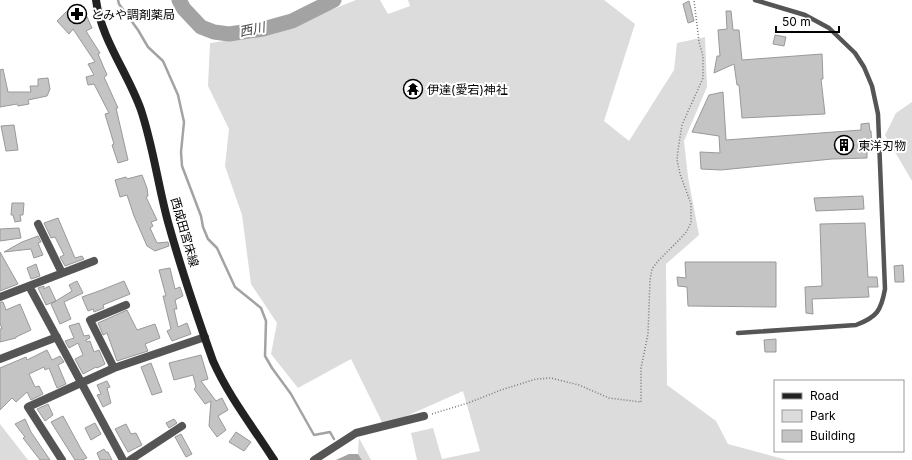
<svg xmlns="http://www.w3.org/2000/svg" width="912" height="460" font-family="Inter,'Noto Sans JP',sans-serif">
  <rect width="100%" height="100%" fill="#fff"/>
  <path fill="#dcdcdc" d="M356,0h24l8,14 22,-8 -2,-6h196l31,24 -31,97 25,20 45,-71 3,-27 28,-6 2,50 -23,54 4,36 11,58 -33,29 1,121 49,36 12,23 59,16h-370l-6,-27 22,-5 9,31 38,-8 -17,-60 -79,35 -33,-67 -53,29 -27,-34 6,-31 -26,-39 -9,-69 -17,-49 4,-37 -21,-43 2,-43 57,-8z
    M912,102v79l-27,-46 11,-22z
    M0,424l28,36h-28z
    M359,438l12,22h-9l-4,-6z"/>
  <path fill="#a3a3a3" d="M349,454h9l4,6h-26z"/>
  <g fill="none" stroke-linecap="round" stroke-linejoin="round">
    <path stroke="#a3a3a3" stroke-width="2.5" d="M118,0l1,4 19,26 10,17 15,14 15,34 6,27 -3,30 1,14 19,50 2,11 5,12 9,9 18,39 26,21 5,13 -1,35 7,12 19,26 23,41 16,-3 4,7"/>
    <path stroke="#a3a3a3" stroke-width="15" d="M179,0l5,9 17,18 13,5 15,2 34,-5 29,-8 42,-21"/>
  </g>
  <path fill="#c4c4c4" stroke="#999" d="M689,1l5,20 -6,2 -5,-19z
    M79,6l2,5 3,-1 8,18 -6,3 14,22 -2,1 9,21 -3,2 14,31h-2l12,52 -10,3 -6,-18 2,-1 -9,-30 4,-1 -15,-29 -6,1 -2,-8 8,-2 -6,-11 7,-2 -22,-33 -4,5 -12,-13 9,-9z
    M726,11h5l2,19h6l3,30 80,-6 1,25h-2l4,35 -83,4 -3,-33h-2l-3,-21 -20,9 3,-17h3l-2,-26 9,-1z
    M775,35l11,2 -2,9 -11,-2z
    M3,69l5,23h23l-1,-6h8v-7l10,-1 2,11 -3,7 -19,4 1,4 -11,2 -1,-2 -17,3v-37z
    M723,92l3,48 135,-10v-6l8,-1 1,8h1l1,17h-5v10l-35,1 -111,11 -20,-1 -1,-17 20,1 -1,-17 -27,-4 17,-37z
    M14,125l4,25 -12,1 -5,-25z
    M142,175l5,13 1,8 -2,1 11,23 -6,2 2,4 -3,2 7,15 11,-1 1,4 -14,5 -8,-5 -13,-30 -7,-21 -7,2 -5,-17 11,-3 1,2z
    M863,196l1,13 -48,2 -2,-13z
    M12,203h12l-1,12h-3l1,6 -6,1 -2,-7h-2z
    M58,218l17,40 7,-2 2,3 -19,7 -5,-9 4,-2 -9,-18 -4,1 -7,-15z
    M865,223l3,54h9l1,10h-10l1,10 -57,2 1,15 -7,-1 -1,-26 17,-1 -2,-62z
    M19,228l2,10 -21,3v-12z
    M38,236l3,6 -3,1 5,12 -9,3 -3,-9 -27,3 18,-10z
    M0,252l18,32 -18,7z
    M685,262h91v45l-88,-1 -1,-19 -9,-1 -1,-9 9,1z
    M36,264l4,12 -9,3 -4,-11z
    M903,265l1,17h-9l-1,-16z
    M170,268l5,21 5,-2 3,9 -8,4 2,9h-3l4,18 9,-4 4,11 -19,7 -5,-10 4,-2 -8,-33h3l-7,-26z
    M77,281l6,12 -19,9 7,17 -11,5 -9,-20 21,-13 -3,-6z
    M124,281l6,13 -27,11 1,3 -10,4 -1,-3 -5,2 -6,-14 17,-6z
    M44,286v3l5,-3 7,15 -10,4 -8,-17z
    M0,302h3l3,8 14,-6 11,26 -15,7v1l-16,4v-13h2l-2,-6z
    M127,310l10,20 18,-6 5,14 -15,6 3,7 -31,10 -10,-28 -4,2 -5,-12z
    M79,323l5,13 5,-1 1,3 -4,2 1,2 3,-1 4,11 5,-2 6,14 -8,4 -1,-1 -13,7 -8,-15 8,-4 -5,-12 -9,5 -4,-7 9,-3 -5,-12z
    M776,339v13h-11l-1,-12z
    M47,350l5,10 8,-4 4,6 -6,3 8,19 -9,4 -8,-20 -4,2 -1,-3 -15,7 6,13 4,-1 4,8 -12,6 -4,-8 -11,10 -4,-4 -12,12v-42l26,-11 1,3z
    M201,355l7,24 -7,2 15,20 6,-3 6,12 -10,6 8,14 -9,7 -8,-11 2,-25 -6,3 -11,-15 2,-2 -3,-12 -19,5 -5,-17z
    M151,363l11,29 -10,3 -11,-28z
    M107,381l3,6 -3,1 4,15 -8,4 -6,-12 4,-1 -4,-9z
    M48,404l5,11 -8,6 -8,-12z
    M63,416l18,33 6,9 -5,2h-7l-19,-30 -5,-8z
    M25,419l6,13 19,28h-10l-17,-22 2,-1 -10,-13z
    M174,419l3,4 -8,5 -3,-5z
    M95,423l6,11 -10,6 -6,-12z
    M126,424l5,10 5,-1 6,12 -14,7 -13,-23z
    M236,432l15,10 -7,9 -15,-9z
    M181,434l11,20 -6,3 -11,-20z
    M104,449l2,3h2l4,8h-12l-3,-7z"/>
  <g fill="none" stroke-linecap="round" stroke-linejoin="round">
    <path stroke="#777" stroke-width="1.5" stroke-dasharray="1 2" stroke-linecap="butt" d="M432,414l36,-11 33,-13 35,-11 15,-1 28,7 30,13 32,4v-34l7,-34 2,-54 2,-11 6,-8 23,-23 6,-7 4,-9v-18l-11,-30 -3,-14 1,-10 4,-25 21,-47v-22l-4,-14 -5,-42"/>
    <path stroke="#555" stroke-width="4.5" d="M738,333l118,-8c21,-8 25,-14 29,-36l-7,-175 -6,-28 -8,-19 -9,-14 -26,-25 -24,-13 -50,-15"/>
    <path stroke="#555" stroke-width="8" d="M38,224l24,49
      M29,286l94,174
      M0,297l94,-36
      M0,359l57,-22
      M114,368l-24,-48 36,-15
      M62,460l-34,-53 86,-39 91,-31
      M130,460l52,-34
      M314,460l42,-27 68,-17"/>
    <path stroke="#222" stroke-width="8" d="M96,0c5,39 32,73 45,110 12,36 17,75 27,112 13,47 29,94 45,139 16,36 40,66 61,99"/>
  </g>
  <defs>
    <g id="pharmacy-ring" transform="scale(1)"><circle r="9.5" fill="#fff" stroke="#000" stroke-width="1.5"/><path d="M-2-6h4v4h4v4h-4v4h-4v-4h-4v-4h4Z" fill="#000"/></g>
    <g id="temple-ring" transform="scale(1)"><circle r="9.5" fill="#fff" stroke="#000" stroke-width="1.5"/><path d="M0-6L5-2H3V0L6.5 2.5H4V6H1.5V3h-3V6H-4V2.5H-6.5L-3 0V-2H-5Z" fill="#000"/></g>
    <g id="building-ring" transform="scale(1)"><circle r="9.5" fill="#fff" stroke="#000" stroke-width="1.5"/><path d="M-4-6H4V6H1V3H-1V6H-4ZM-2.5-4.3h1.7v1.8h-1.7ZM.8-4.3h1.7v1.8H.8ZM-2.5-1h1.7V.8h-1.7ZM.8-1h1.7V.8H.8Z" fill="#000"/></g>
  </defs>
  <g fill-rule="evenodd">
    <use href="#pharmacy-ring" x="77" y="14"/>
    <use href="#temple-ring" x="413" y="89"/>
    <use href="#building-ring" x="844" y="145"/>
  </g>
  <g text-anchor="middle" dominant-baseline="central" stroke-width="4" stroke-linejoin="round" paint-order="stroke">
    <g font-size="12" fill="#000" stroke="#fff" text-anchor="start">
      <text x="91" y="14">とみや調剤薬局</text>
      <text x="427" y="89">伊達(愛宕)神社</text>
      <text x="858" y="145">東洋刃物</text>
    </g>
    <g font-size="12" fill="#000" stroke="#fff">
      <text transform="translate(185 232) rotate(74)">西成田宮床線</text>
    </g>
    <g font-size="13" font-style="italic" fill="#444" stroke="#fff">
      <text transform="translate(252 29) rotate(-12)">西川</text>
    </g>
  </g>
  <rect x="774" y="380" width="130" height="72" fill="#ffffff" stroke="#999999"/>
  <rect x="782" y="393" width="20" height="6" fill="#222222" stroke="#999999"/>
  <text x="810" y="400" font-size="12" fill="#000000">Road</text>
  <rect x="782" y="410" width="20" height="12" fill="#dcdcdc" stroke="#999999"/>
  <text x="810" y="420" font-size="12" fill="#000000">Park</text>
  <rect x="782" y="430" width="20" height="12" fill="#c4c4c4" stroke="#999999"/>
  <text x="810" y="440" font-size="12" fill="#000000">Building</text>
  <path d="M776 26v6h63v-6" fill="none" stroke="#000000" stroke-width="2"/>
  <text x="782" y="26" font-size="12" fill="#000000" stroke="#ffffff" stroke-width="3" paint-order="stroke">50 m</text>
</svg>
